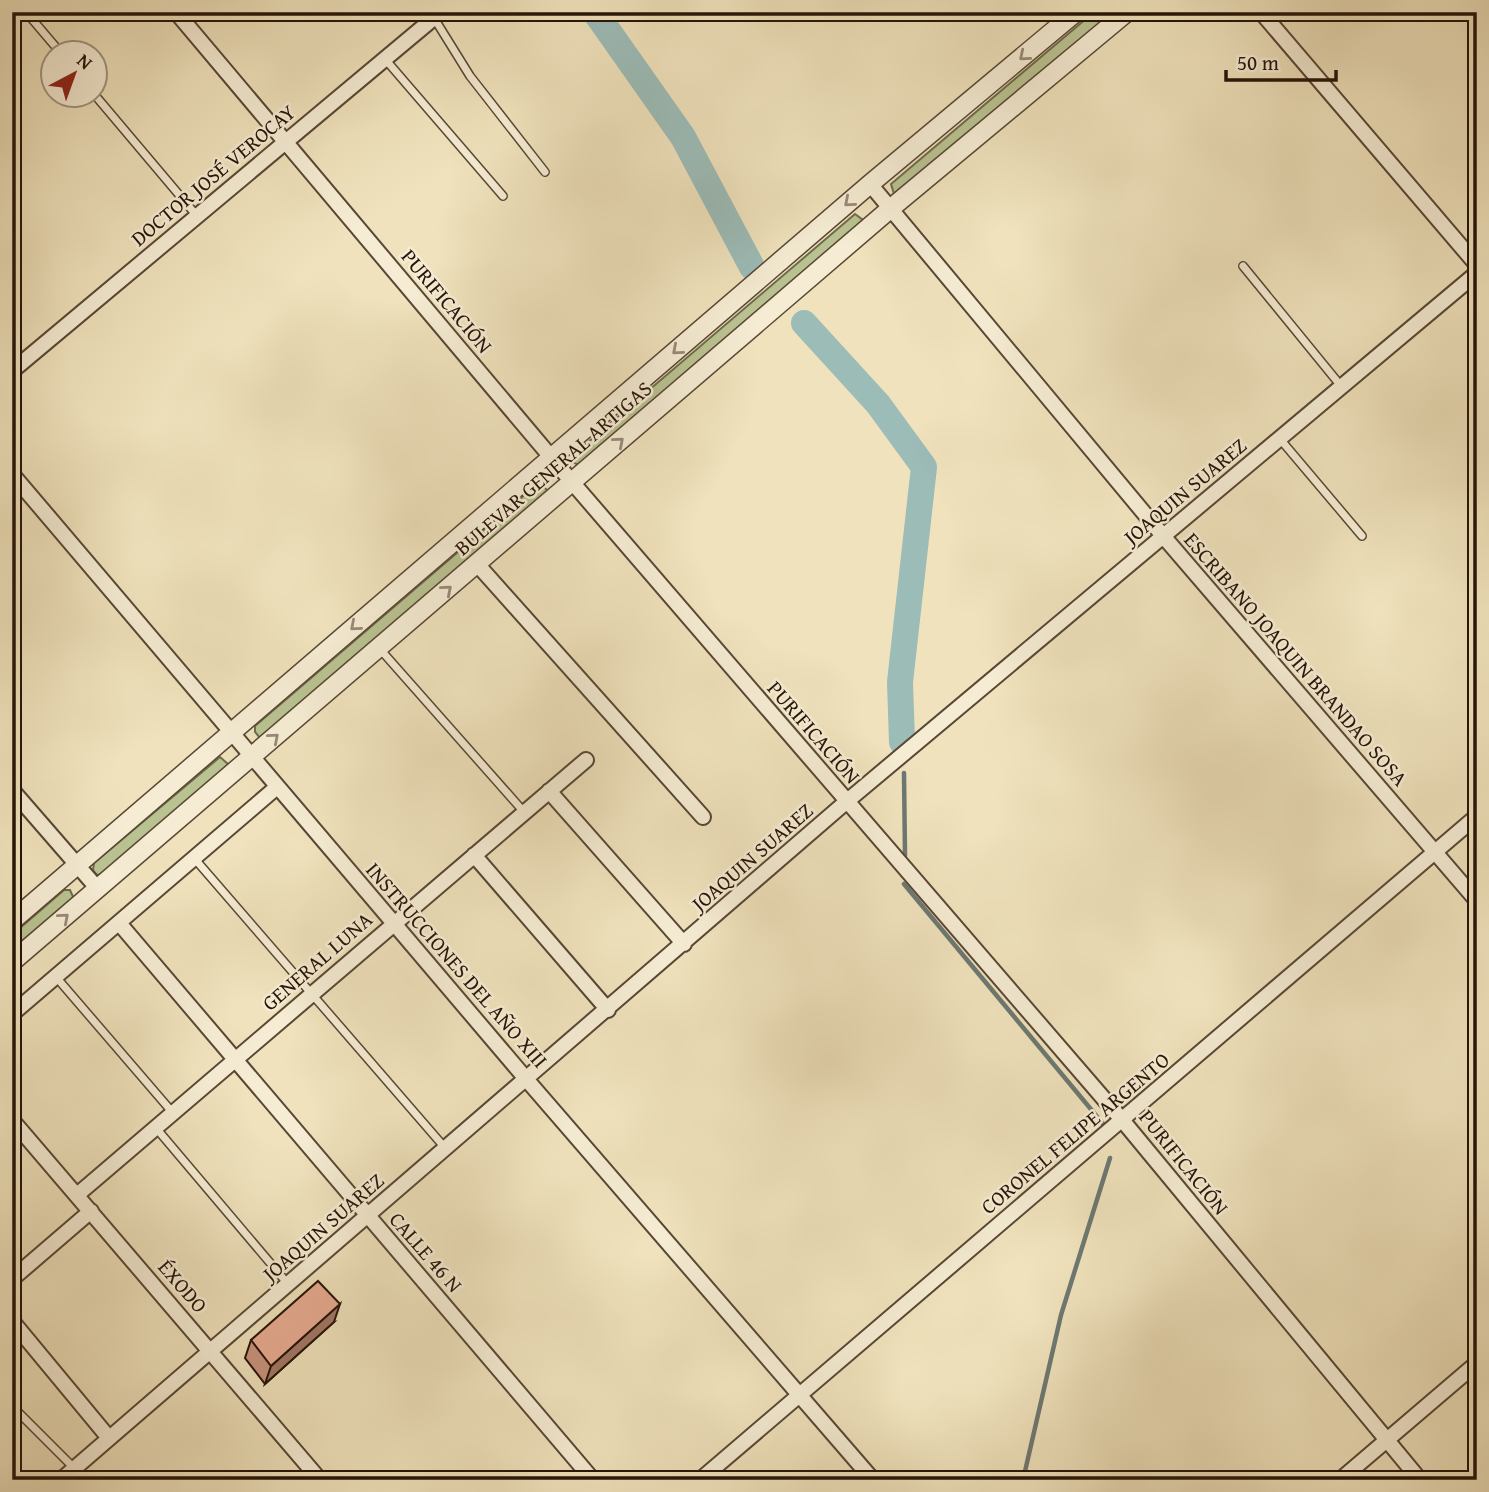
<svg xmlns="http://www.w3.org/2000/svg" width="1489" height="1492" font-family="'Gentium Book Plus',serif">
  <rect width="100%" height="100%" fill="#efe2bc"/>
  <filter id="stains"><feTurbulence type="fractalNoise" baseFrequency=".00286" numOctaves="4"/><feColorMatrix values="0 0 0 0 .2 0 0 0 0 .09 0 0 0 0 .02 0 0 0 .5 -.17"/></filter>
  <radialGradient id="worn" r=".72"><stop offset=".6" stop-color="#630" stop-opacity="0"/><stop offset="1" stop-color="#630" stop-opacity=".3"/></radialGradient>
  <path fill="#b9c391" stroke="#706b4c" stroke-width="2" d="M1094,12h20l-216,183 -4,-1 -3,-10z
    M855,214l8,6 -1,5 -281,241 -9,-4 1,-7z
    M542,485l5,5 -2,7 -285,241 -5,-6v-6l280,-240z
    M220,757l8,7 -2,5 -124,105 -5,1 -4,-5 1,-7z
    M64,890h6l4,9 -62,53v-17z"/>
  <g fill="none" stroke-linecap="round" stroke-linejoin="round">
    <path stroke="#6d7872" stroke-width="4.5" d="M904,773l1,83
      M904,884l200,241
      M1023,1480l38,-165 49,-157"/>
    <path stroke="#9cbcb8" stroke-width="26" d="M595,12l88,125 69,130
      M804,323l74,81 46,63 -24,215 2,60"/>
    <g stroke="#584735" stroke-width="10">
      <path id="service" d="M26,12l34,40
        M434,18l36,58 75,96
        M385,59l118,137
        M94,94l103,122
        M1243,266l98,120
        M1280,439l82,97
        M379,648l145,164
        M194,858l252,291
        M56,977l117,136
        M156,1128l132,156
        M12,1406l62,62"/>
    </g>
    <g stroke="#584735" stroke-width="18">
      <path id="minor" d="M176,12l396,470 551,639 297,359
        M1261,12l216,253
        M870,184l294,353 313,364
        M12,371l429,-359
        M12,474l515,606 346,400
        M477,564l226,253
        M12,790l86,99
        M549,791l135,153
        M474,855l134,155
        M119,923l474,557
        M12,1014l265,-227
        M12,1120l308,360
        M77,1195l509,-435
        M12,1279l79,-68
        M12,1321l97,117
        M61,1480l785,-678 631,-529
        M700,1480l777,-664
        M1340,1480l137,-117"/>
    </g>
    <g stroke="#584735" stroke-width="21">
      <path id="tertiary" d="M12,921l858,-737 206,-172
        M12,962l878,-753 237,-197"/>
    </g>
    <use href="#service" stroke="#f5ecd3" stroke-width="7"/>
    <use href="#minor" stroke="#f5ecd3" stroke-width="14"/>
    <use href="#tertiary" stroke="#f5ecd3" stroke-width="18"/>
  </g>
  <path fill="#c7937e" stroke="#261308" stroke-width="2" d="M334,1322l-69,62 -20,-26 6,-18z"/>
  <path fill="#a27866" stroke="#261308" stroke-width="2" d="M340,1304l-6,18 -69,62 6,-18z"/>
  <path fill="#e7ab92" stroke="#261308" stroke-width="2" d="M318,1281l22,23 -69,62 -20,-26z"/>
  <defs><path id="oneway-chevron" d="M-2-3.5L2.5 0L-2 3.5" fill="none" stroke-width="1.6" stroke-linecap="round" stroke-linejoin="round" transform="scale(1.75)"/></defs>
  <g stroke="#988a78">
    <use href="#oneway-chevron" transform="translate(1024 56) rotate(140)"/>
    <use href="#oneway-chevron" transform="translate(849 202) rotate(139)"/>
    <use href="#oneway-chevron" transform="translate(677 350) rotate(139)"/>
    <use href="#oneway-chevron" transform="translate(619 442) rotate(-41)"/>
    <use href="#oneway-chevron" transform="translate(447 590) rotate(-41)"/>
    <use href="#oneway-chevron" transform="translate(355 626) rotate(139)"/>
    <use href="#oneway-chevron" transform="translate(274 738) rotate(-41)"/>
    <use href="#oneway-chevron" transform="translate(64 918) rotate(-41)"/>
  </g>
  <g text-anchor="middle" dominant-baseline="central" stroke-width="5" stroke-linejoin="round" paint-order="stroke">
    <g font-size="21" fill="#261308" stroke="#f5ecd3">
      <text transform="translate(213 175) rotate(-40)">DOCTOR JOSÉ VEROCAY</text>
      <text transform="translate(447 301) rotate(50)">PURIFICACIÓN</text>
      <text transform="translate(553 468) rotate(-41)">BULEVAR GENERAL ARTIGAS</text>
      <text transform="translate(1185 491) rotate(-40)">JOAQUIN SUAREZ</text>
      <text transform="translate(1296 659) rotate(49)">ESCRIBANO JOAQUIN BRANDAO SOSA</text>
      <text transform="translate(814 732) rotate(49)">PURIFICACIÓN</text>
      <text transform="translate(752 857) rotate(-41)">JOAQUIN SUAREZ</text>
      <text transform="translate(317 961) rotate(-41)">GENERAL LUNA</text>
      <text transform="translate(457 965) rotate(49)">INSTRUCCIONES DEL AÑO XIII</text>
      <text transform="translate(1075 1133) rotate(-40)">CORONEL FELIPE ARGENTO</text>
      <text transform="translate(1184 1162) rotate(51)">PURIFICACIÓN</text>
      <text transform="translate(323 1227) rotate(-41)">JOAQUIN SUAREZ</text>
      <text transform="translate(426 1252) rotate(49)">CALLE 46 N</text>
      <text transform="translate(183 1286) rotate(49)">ÉXODO</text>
    </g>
  </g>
  <rect width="1489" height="1492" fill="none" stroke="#efe2bc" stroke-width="42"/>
  <rect x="14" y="14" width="1461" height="1464" fill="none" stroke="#261308" stroke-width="3.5"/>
  <rect x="21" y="21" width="1447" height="1450" fill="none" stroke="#261308" stroke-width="2"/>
  <g transform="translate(74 74) rotate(41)"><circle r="33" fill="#f5ecd3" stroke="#a29582" stroke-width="2"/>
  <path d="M0-5L12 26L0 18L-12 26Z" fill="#8f2418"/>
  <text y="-10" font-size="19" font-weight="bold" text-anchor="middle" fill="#261308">N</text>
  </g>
  <path d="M1226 70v10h110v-10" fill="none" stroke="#261308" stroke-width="3.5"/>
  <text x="1237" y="70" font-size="21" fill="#261308" stroke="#f5ecd3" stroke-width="5" paint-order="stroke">50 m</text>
  <rect width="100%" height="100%" filter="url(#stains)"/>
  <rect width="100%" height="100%" fill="url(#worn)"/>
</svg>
